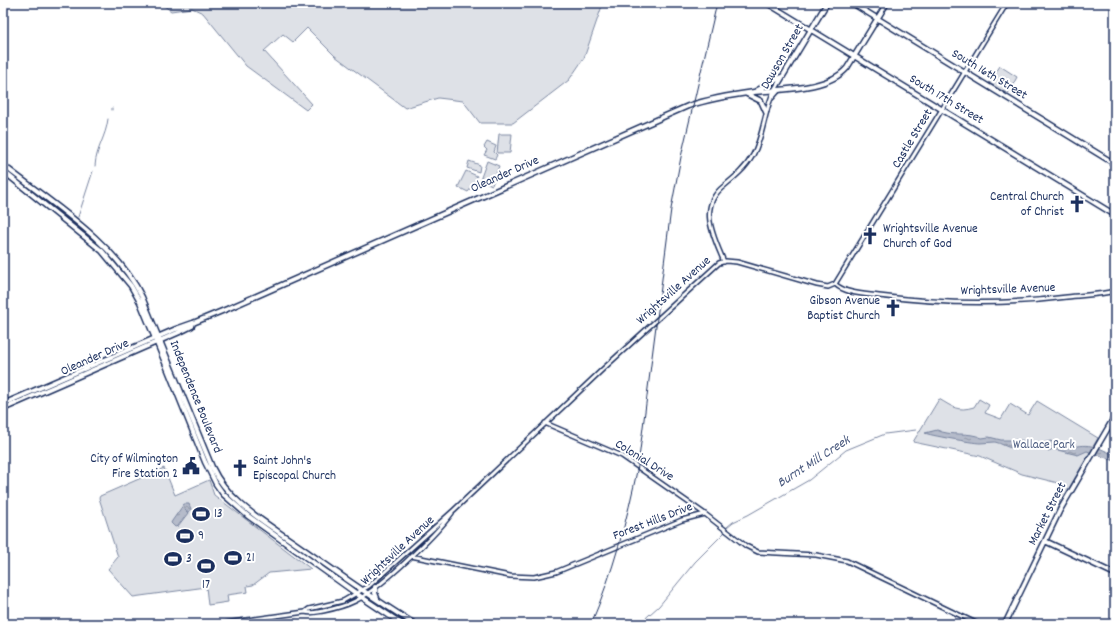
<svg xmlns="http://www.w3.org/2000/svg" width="1118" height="627" font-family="Dekko,sans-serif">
  <defs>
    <pattern id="water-ripples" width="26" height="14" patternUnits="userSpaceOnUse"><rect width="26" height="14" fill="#b5bbca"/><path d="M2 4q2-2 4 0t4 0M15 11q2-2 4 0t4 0" fill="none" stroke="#9298a7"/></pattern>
  </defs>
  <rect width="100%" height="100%" fill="#fff"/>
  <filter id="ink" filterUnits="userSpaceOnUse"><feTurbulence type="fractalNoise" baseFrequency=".025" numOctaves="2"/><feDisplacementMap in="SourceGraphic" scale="8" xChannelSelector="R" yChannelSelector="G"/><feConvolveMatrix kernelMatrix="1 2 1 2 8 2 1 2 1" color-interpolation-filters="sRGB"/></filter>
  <g filter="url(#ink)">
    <path fill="#dee1e7" stroke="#7c88a2" d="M160,3h443l-19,55 -15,22 -56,43h-33l-17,-22 -25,-3 -33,10 -70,-52 -28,-28 -14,14 -10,-8 -19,17 48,53 -6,6 -60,-44 -43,-53 -11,-5 -21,3z
      M1000,66l17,11 -9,17 -19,-11z
      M499,134h13l-2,19h-13z
      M487,142l9,4 -2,6 3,3 -2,4 -11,-4 3,-5 -3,-3z
      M469,161l11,4 -1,7 -12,-4z
      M487,161l12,5 -7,19 -12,-5z
      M466,171l11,5 -4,10 -5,6 -10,-5z
      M939,399c14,8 18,13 35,8l5,-8 10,6 -4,8 16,6 9,-15 18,11 9,-14 61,37 -41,71 9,-24 -44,-11 -42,-18 -67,-14z
      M164,468l11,27 34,-15 5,15 97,74 -42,4 -16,12 -6,1 1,6 -21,3 1,7 -20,3 -2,-18 -73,10 -25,-28 10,-12 -19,-59 1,-2z"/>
    <path fill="url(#water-ripples)" stroke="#77839f" d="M937,430c14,7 31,1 45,8l7,-1 12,3h17l24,3 9,-2c13,12 26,2 40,5 8,1 16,6 24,9v6l-28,-10 -9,4 -25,-6 -5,2c-11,-8 -23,-3 -35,-3 -6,0 -12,-5 -18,-6 -5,0 -10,1 -15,1 -7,0 -52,-8 -55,-10z
      M184,504h5l2,5 -2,3 -4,-2 3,3 -10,13 -3,1 -4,-4 1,-2z"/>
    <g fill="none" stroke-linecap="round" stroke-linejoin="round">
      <path stroke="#77839f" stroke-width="1" d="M112,110v-2
        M95,166c1,-18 11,-29 13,-47
        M78,217l15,-46
        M727,527l6,-5 15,-7 61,-35 37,-30 39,-16 31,-4
        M639,624l20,-18 36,-44 30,-30"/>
      <g stroke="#1b2f5e" stroke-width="6">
        <path id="minor" d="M772,98l7,-8
          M724,262c-10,-25 -27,-55 0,-76 11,-9 22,-18 29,-31 11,-20 11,-44 21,-64
          M835,284l172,-281
          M835,284c11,10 30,10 44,12 62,8 126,9 188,1 16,-2 32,-2 48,-6
          M545,423l77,33 83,58
          M411,556l99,20 24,1 22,-5 126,-52 23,-6 41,32 12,6 58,3 31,6 131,63
          M305,612c6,2 12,0 18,-1 10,-2 22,-5 32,-10 25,-12 80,-65 97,-88
          M218,624l87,-12 4,-3 34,-8 26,-15 85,-76 149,-141 116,-106 7,-2 11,1 80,23 11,2 7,-3
          M1113,624l2,-5"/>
      </g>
      <g stroke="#1b2f5e" stroke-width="7">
        <path id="major" d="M767,3l348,212
          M852,3l263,161
          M756,91l25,-14
          M774,91l53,-88
          M747,94l14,7 5,11
          M3,165c47,37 113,78 139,132l70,170c17,37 58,58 90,81 37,26 74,53 113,76
          M3,171l99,80 29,35 9,16 28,68 37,92 11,22 7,10 25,22 109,78 45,30
          M3,404l173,-75 17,-6 34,-14 461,-203c21,-7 44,-11 66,-14 28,-3 74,-2 93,-24l40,-65
          M3,409l179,-78 10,-5 1,-3
          M1045,541l70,33
          M375,587v6l2,5
          M1005,624l55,-114 55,-94"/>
      </g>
      <use href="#minor" stroke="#fff" stroke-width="3"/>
      <use href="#major" stroke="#fff" stroke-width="4"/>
      <path stroke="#1b2f5e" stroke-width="1" d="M591,624c22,-51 36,-104 47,-158l33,-257 10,-52 36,-154"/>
    </g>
  </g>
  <defs>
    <g id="church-bare" transform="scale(1.38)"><path d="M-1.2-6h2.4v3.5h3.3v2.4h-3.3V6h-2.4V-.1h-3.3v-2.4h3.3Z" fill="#1b2f5e" stroke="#fff" stroke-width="2.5" paint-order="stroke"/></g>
    <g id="civic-bare" transform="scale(1.38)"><path d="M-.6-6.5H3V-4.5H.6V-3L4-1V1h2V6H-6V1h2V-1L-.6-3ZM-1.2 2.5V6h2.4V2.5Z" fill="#1b2f5e" stroke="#fff" stroke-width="2.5" paint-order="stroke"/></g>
    <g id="stadium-bare" transform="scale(1.38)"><path d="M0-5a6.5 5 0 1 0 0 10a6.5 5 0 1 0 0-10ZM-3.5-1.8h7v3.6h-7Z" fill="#1b2f5e" stroke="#fff" stroke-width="2.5" paint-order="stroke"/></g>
  </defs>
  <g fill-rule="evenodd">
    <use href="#church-bare" x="1077" y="204"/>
    <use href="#church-bare" x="870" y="236"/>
    <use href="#church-bare" x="893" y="308"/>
    <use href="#civic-bare" x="191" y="466"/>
    <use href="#church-bare" x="240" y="468"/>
    <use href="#stadium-bare" x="201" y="514"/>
    <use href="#stadium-bare" x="185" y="536"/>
    <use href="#stadium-bare" x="233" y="558"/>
    <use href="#stadium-bare" x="173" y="559"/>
    <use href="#stadium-bare" x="206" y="566"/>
  </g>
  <g text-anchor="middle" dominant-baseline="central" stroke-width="4" stroke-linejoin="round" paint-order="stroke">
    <g font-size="13" fill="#1b2f5e" stroke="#fff">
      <text transform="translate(783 57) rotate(-60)">Dawson Street</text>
      <text transform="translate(989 75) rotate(31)">South 16th Street</text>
      <text transform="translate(946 100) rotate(31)">South 17th Street</text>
      <text transform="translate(913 139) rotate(-59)">Castle Street</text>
      <text transform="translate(505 175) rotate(-24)">Oleander Drive</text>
      <text transform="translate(1008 290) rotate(-2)">Wrightsville Avenue</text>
      <text transform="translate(674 291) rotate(-42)">Wrightsville Avenue</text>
      <text transform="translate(95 358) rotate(-24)">Oleander Drive</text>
      <text transform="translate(195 397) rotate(68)">Independence Boulevard</text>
      <text transform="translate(644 461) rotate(32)">Colonial Drive</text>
      <text transform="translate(1048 514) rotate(-63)">Market Street</text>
      <text transform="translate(653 522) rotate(-21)">Forest Hills Drive</text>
      <text transform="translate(398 551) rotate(-43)">Wrightsville Avenue</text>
    </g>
    <g font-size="13" fill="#1b2f5e" stroke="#fff" text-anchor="start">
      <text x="1064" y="197" text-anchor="end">Central Church<tspan x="1064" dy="15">of Christ</tspan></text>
      <text x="883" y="229">Wrightsville Avenue<tspan x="883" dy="15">Church of God</tspan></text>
      <text x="880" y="301" text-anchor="end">Gibson Avenue<tspan x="880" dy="15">Baptist Church</tspan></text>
      <text x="178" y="459" text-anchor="end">City of Wilmington<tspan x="178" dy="15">Fire Station 2</tspan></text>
      <text x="253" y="461">Saint John's<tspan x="253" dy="15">Episcopal Church</tspan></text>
      <text x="214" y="514">13</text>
      <text x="198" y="536">9</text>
      <text x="246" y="558">21</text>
      <text x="186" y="559">3</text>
      <text x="206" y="585" text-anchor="middle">17</text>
    </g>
    <g font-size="13" fill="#4c5c80" stroke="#fff">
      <text x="1044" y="445">Wallace Park</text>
    </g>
    <g font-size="14" font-style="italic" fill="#49597e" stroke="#fff">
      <text transform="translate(814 462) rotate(-33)">Burnt Mill Creek</text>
    </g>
  </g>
  <rect width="1118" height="627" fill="none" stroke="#fff" stroke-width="16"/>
  <rect x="8" y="8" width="1102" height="611" fill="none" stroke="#1b2f5e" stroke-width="1.5" filter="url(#ink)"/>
</svg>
